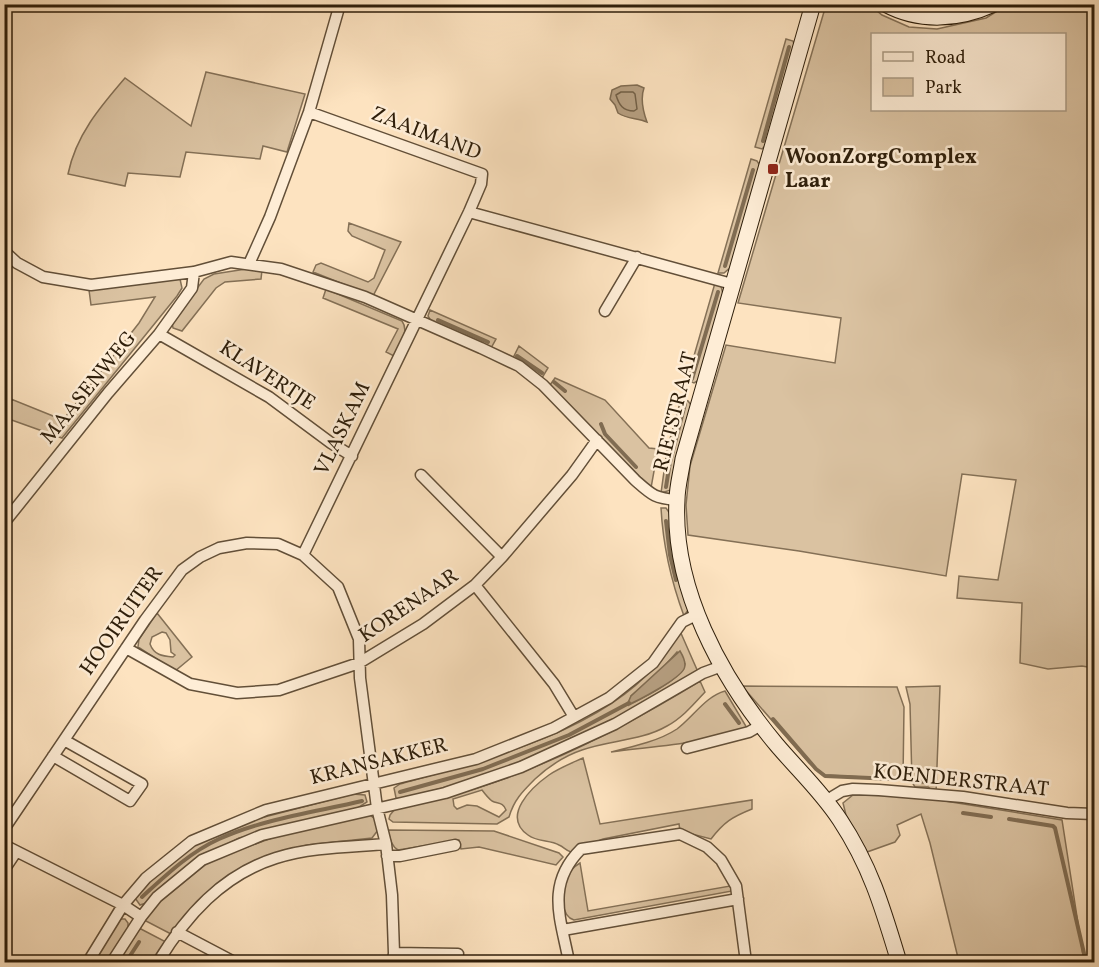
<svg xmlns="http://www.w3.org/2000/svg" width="1099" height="967" font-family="Vollkorn,serif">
  <rect width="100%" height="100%" fill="#fde3c0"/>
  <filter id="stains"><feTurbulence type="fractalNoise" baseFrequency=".00333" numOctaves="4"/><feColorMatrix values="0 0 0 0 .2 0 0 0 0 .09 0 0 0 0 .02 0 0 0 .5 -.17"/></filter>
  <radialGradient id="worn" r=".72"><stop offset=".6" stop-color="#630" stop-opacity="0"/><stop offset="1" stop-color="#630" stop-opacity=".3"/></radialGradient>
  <path fill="#dac2a1" stroke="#847056" stroke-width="1.5" fill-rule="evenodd" d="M826,5h44l12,10 27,12 28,2 49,-11 21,-13h87v663l-12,-2 -34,3 -28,-6 2,-60 -65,-5 2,-22 39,4 18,-100 -54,-6 -16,102 -147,-25 -111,-16 -2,-30 4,-39 36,-121 109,18 6,-45 -103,-15zM1064,34v76h-192v-76z
    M786,39l7,2 2,6 -28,97 -5,5 -7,-2z
    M206,72l99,22 -18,58 -24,-6 -3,13 -74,-7 -6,25 -52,-4 -3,13 -57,-12c8,-39 32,-67 57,-96l66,48z
    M751,159l6,2 4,6 -29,99 -8,7h-6z
    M349,223l52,19 -28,54 -60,-24 3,-7 5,-2 47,19 6,-4 11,-28 -33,-14 -4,-5z
    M246,269l16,1 -1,9 -36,3 -9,6 -34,43 -9,-3 -1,-6 32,-43 10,-5z
    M180,279l2,9 -5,8 -115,142 -56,-20 5,-19 52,21 76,-97 16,-26 -64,8 -2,-15z
    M715,283l6,3 2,8 -24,86 -5,3 -7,-3z
    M326,289l76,32c8,11 -3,24 -8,35l-8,-4 12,-23 -75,-31z
    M430,310l66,29 -5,9 -60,-27 -3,-5z
    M519,346l29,22 -6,10 -29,-20z
    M555,378l50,22 44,48 9,1 -7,39 -101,-103z
    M681,399l7,2 3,4 -20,85 -10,3 6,-43z
    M661,508h5l5,7 17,95 -4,6c-13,-35 -21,-70 -23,-108z
    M157,613l35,44 -17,14 -37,-24 1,-8zM162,632l4,1 4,7 1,12 4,3 -2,2c-11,-1 -19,-2 -23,-13l2,-7z
    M680,631l18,41 -60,36 -125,57 -46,17 -68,17 -3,-1 -2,-10 6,-4c82,-23 199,-52 256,-119 9,-10 16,-23 24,-34zM677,652l8,12c-4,16 -41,33 -56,41l2,-9 28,-24z
    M700,681l5,11c-12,13 -23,26 -38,34 -26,15 -57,14 -85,24 -18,6 -34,17 -47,29 -13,13 -21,21 -26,38l-12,7 -104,-2 -4,-3 1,-4 5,-6c28,-7 57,-13 85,-22 78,-25 150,-63 220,-106zM482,790c3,4 6,8 10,11 6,3 11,1 14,9l-7,7 -22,-11 -10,-1 -10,4 -3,-3 -1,-7z
    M742,686l155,1 7,20 -1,72 -78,-4 -16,-12z
    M940,686l-4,107 -8,-6h-13l-3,-5 -2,-78 -4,-17z
    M725,691l22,37c-43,16 -91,18 -136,24 21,-5 48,-11 66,-23 16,-12 29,-33 48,-38z
    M583,758l17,66 152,-24v9c-20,8 -28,13 -41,30l-31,-8 -1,-7 -76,15 -32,13c-5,-1 -7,-5 -12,-7 -9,-5 -22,-3 -31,-10 -27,-19 4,-48 21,-60 10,-7 23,-12 34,-17z
    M353,794l12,1 2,7 -14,9 -114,27 -36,18 -39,28 -18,19 -6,2 -5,-7 11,-15 56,-44 36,-15z
    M853,795l61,1 148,24 22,142h-125l-29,-119 -9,-29 -24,11 3,10 -5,7 -28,10 -21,-37 -3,-12z
    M370,815l6,5 2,10 -6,8 -65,7 -27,7 -76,44 -13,13 -20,25 -27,-14 12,-15 55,-45 75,-27z
    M389,830l105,1 65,22 4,4 -7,8 -77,-18 -18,2 -2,-9 -61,10c-7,-4 -8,-12 -10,-19z
    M580,863l8,48 142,-25 2,5 -158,29c-14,-4 -12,-27 -9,-39 2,-7 8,-14 15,-18z
    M120,919h5l3,4v5l-21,34h-15z
    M139,928l27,14 -12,20h-37z"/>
  <path fill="#b7a082" stroke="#806c52" stroke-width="1.5" d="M637,85l7,3c-4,11 -1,23 3,34 -10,-4 -20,-3 -29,-9l-3,-8 -5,-6 2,-9 9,-4z
    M680,651c3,5 7,12 4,18 -5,10 -46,32 -57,36l4,-9z"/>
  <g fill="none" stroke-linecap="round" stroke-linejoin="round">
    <path stroke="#725f46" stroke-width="1.5" d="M633,92l2,2 2,15 -3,2c-11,0 -15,-6 -18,-16l5,-3z"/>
    <path stroke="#806c52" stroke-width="4" d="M763,141l26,-94
      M725,266l28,-96
      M438,320l50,22
      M517,356l25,17
      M692,379l26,-87
      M554,382l11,9
      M601,424l4,10 31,33
      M666,487l4,-25 15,-58
      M666,521l4,34 6,25
      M725,704l14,19
      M773,719l43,50 9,7 68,3
      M914,781l24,2
      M400,792l83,-23 86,-34 60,-32
      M963,813l28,4
      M1009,819l44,7 2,2 31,134
      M142,897c23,-21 48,-45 77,-58 44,-20 96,-27 143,-38
      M126,962l13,-20"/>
    <g stroke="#624f38" stroke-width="13">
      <path id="street" d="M469,212l263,72
        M4,251l13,12 26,14 48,8 103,-13 37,-10 50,7 84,28 116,51 38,18 24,19 92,95c17,15 19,18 42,20
        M249,264l21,-47 39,-105 31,-108
        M605,311l32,-54
        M159,334l110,63 62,46 21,13
        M421,475l81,82
        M4,523l104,-130 51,-59 33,-46 2,-16
        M303,555l166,-343 12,-28 1,-10 -173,-62
        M475,585l79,99 20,33
        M126,648l64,36 47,9 42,-3 80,-27 64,-39 52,-39 27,-28 70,-82 25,-35
        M687,748l62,-16 12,-7
        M53,756l77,45 12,-17 -78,-44
        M827,800l15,-9 11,-2 26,1 84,7 104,16 27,1
        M4,829l141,-209 37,-50 18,-13 19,-9 28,-5 31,1 25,11 35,32 21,52 1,39 17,130 9,36 6,51 2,58 -1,9
        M4,845l119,60 18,12
        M387,856h13l55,-11
        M4,870l12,-18
        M563,930l175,-31
        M177,932l57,30
        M394,953l64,1
        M88,962l35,-57 23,-27 46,-37 74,-31 210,-51 78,-31 55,-30 44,-35 29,-41 14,-7
        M112,962l29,-45 16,-20 45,-37 60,-25 183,-42 76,-26 94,-43 88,-51 19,-7
        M158,962c28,-46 64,-87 118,-104 35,-11 73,-11 110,-14
        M569,962c-8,-43 -24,-77 12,-113l99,-15 27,13 14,13 15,26 10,76"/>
    </g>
    <g stroke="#2e1e0a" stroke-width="17">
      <path id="secondary" d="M813,4l-130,455c-2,14 -6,28 -6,41 -5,88 44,178 99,244 21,25 46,48 64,76 31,47 43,89 59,142
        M885,4c35,19 74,16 109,0"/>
    </g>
    <use href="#street" stroke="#feedd6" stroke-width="10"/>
    <use href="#secondary" stroke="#feedd6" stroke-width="15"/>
  </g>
  <rect fill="#8f2418" stroke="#feedd6" stroke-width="2" x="767" y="163" width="12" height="12" rx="3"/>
  <g text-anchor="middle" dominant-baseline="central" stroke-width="5" stroke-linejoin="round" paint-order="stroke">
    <g font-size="21" fill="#2e1e0a" stroke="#feedd6">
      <text transform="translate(426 134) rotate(21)">ZAAIMAND</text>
      <text transform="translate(267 376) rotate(33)">KLAVERTJE</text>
      <text transform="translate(89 388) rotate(-51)">MAASENWEG</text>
      <text transform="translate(676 412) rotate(-76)">RIETSTRAAT</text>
      <text transform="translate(343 429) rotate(-64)">VLASKAM</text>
      <text transform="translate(409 606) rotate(-34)">KORENAAR</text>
      <text transform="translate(122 621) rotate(-55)">HOOIRUITER</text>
      <text transform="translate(379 762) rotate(-14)">KRANSAKKER</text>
      <text transform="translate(961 781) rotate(6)">KOENDERSTRAAT</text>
    </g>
    <g font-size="21" font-weight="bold" fill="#2e1e0a" stroke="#feedd6" text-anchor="start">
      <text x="785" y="157">WoonZorgComplex<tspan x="785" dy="24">Laar</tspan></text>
    </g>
  </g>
  <rect width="1099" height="967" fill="none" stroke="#fde3c0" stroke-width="24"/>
  <rect x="6" y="6" width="1087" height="955" fill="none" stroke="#2e1e0a" stroke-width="3"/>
  <rect x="12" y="12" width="1075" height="943" fill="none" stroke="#2e1e0a" stroke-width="1.5"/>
  <rect x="871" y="33" width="195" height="78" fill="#feedd6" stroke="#ab9a84" stroke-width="1.5"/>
  <rect x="883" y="52" width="30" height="9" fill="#feedd6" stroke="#ab9a84" stroke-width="1.5"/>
  <text x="925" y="63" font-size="18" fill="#2e1e0a">Road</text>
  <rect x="883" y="78" width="30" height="18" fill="#dac2a1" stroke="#ab9a84" stroke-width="1.5"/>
  <text x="925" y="93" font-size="18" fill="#2e1e0a">Park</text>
  <rect width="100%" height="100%" filter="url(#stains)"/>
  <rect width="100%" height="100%" fill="url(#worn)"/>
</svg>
